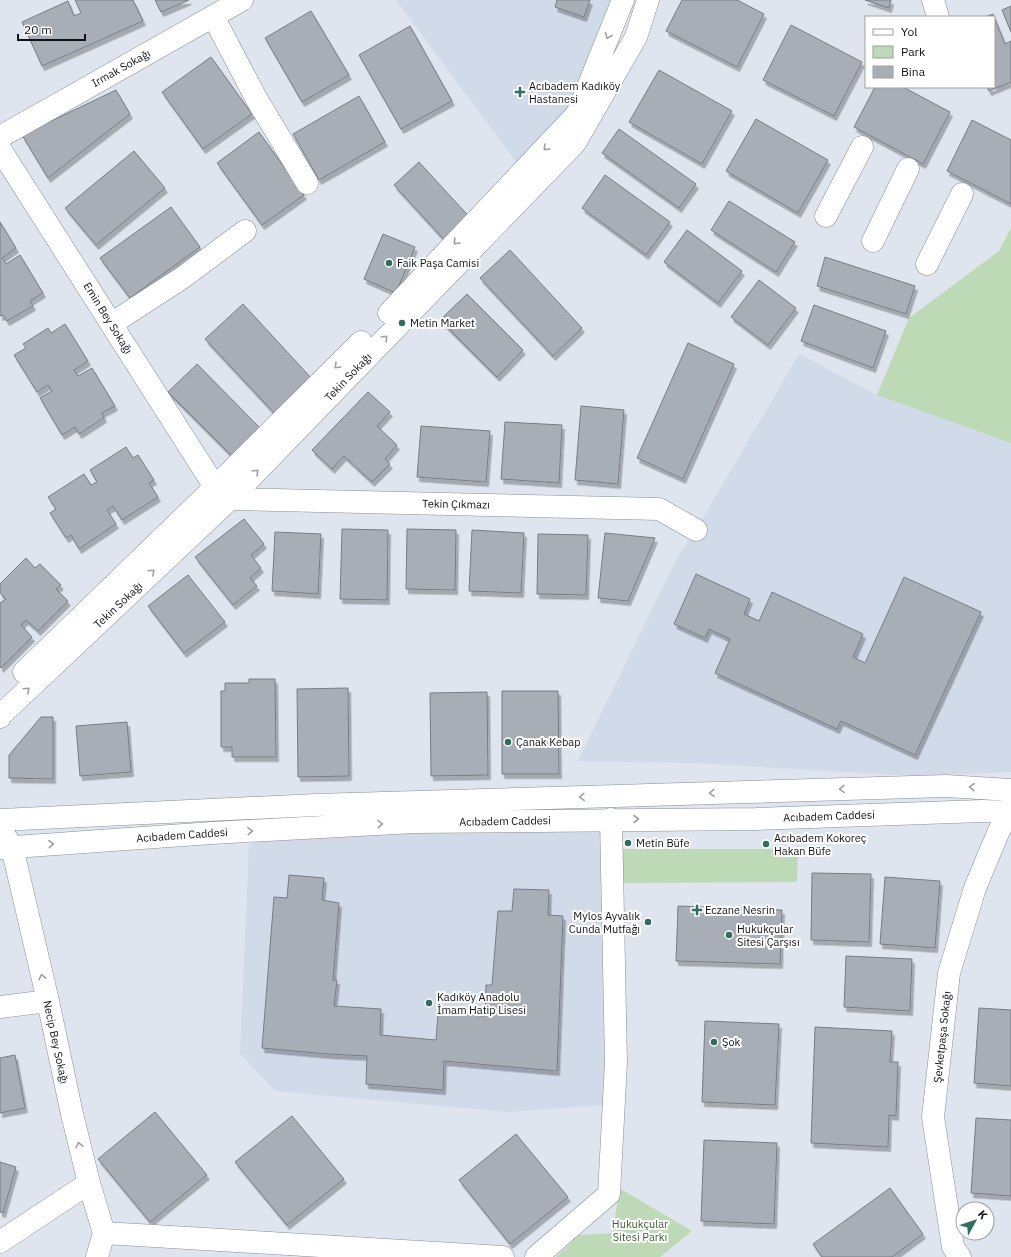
<svg xmlns="http://www.w3.org/2000/svg" width="1011" height="1257" font-family="'IBM Plex Sans',sans-serif">
  <defs>
    <filter id="shadow"><feDropShadow dx="2.5" dy="4.5" stdDeviation="0" flood-color="#0004"/></filter>
  </defs>
  <rect width="100%" height="100%" fill="#dfe5ee"/>
  <path fill="#d0dae9" d="M396,0h221l-29,73 -23,39 -48,51z
    M799,354l78,41 134,48v329l-99,4 -217,-13 -117,-2 101,-207 17,-24z
    M612,826l5,278 -109,8 -233,-21 -35,-37 9,-210 42,-7z"/>
  <path fill="#bdd9b6" d="M1011,228v215l-134,-48 32,-77 90,-67z
    M612,849h186l-1,33 -184,1z
    M619,1188l73,43 -32,26h-104l23,-22 34,-2z"/>
  <path fill="#a8aeb6" stroke="#777c84" filter="url(#shadow)" d="M75,0h58l10,21 -101,45 -20,-44 46,-21 6,15 7,-3z
    M155,0h34l-28,12z
    M557,0h33l-6,17 -29,-10z
    M682,0h55l27,14 -27,53 -71,-36z
    M865,0h26l-2,8z
    M1011,6v26l-9,-22z
    M311,11l38,64 -47,27 -37,-64z
    M993,14l1,3h-9z
    M994,17l11,27 6,-3v41l-22,9 -2,-4h7z
    M791,25l71,37 -28,54 -71,-36z
    M410,26l42,75 -51,28 -42,-74z
    M211,57l41,57 -49,35 -41,-57z
    M659,70l73,41 -30,53 -73,-42z
    M875,87h28l47,25 -27,52 -69,-37z
    M116,90l14,24 -82,64 -26,-43z
    M359,96l26,46 -66,38 -26,-46z
    M756,119l72,41 -30,53 -72,-42z
    M972,120l39,20v64l-64,-33z
    M619,129l77,55 -17,24 -77,-55z
    M259,132l45,63 -42,30 -45,-62z
    M134,151l31,37 -69,57 -31,-37z
    M419,162l55,60 -25,23 -55,-60z
    M605,175l65,47 -24,33 -64,-47z
    M729,201l66,41 -19,30 -65,-42z
    M171,207l29,40 -70,51 -30,-40z
    M0,222l16,26 -14,10 4,6 14,-9 23,38 -13,8 3,5 -26,15 -4,-6 -3,1z
    M687,230l55,41 -24,32 -54,-41z
    M383,234l32,13 -19,46 -32,-14z
    M510,250l72,78 -29,28 -73,-78z
    M825,257l90,29 -9,28 -89,-28z
    M759,280l37,28 -28,37 -37,-28z
    M467,294l56,56 -26,27 -57,-57z
    M243,304l70,76 -37,35 -71,-76z
    M814,305l72,26 -13,37 -72,-27z
    M65,324l23,37 -14,9 4,6 14,-8 23,38 -13,7 2,5 -25,16 -4,-7 -13,8 -22,-37 12,-7 -4,-6 -11,7 -23,-37 12,-7 -3,-4 25,-16 3,5z
    M688,343l46,21 -51,115 -46,-21z
    M197,364l64,65 -28,28 -65,-65z
    M368,392l22,20 -13,14 20,19 -12,14 5,5 -18,18 -28,-26 -12,13 -20,-19z
    M581,406l43,4 -6,74 -43,-4z
    M505,422l57,3 -3,58 -58,-4z
    M421,426l69,5 -4,51 -69,-5z
    M126,447l7,11 5,-3 16,25 -5,3 9,14 -36,23 -9,-14 -6,4 9,14 -37,25 -8,-14 -5,3 -16,-25 6,-4 -8,-12 36,-23 7,11 6,-3 -7,-12z
    M244,519l20,25 -13,11 10,13 -11,10 7,8 -24,19 -38,-48z
    M342,529l46,1 -1,70 -47,-1z
    M407,529l49,1 -1,60 -49,-1z
    M472,530l52,3 -3,60 -52,-2z
    M275,532l46,2 -3,60 -46,-3z
    M605,533l50,5 -27,63 -30,-3z
    M538,534l50,1 -2,60 -49,-1z
    M26,558l9,10 5,-4 21,21 -5,4 12,12 -30,30 -12,-11 -5,5 11,12 -31,31 -1,-2v-63l6,-4 -6,-6v-9z
    M696,574l54,25 -6,15 15,7 13,-29 91,42 -10,23 12,6 39,-86 77,35 -66,143 -74,-34 -4,8 -122,-56 15,-34 -21,-10 -4,9 -31,-14z
    M188,575l37,47 -41,31 -36,-47z
    M249,679h26l1,78h-44v-10h-11v-56h4v-8h24z
    M348,688l1,88 -51,1 -1,-88z
    M502,691h56l1,83h-57z
    M487,692l1,83 -57,1 -1,-83z
    M41,717h12v62l-44,-1v-23z
    M127,722l4,50 -51,4 -4,-50z
    M812,873l59,1 -2,68 -58,-2z
    M289,875l35,3 -2,22 17,3 -6,77h4l-3,26 47,3 -1,26 56,5 2,-26 47,2 1,-31h6l6,-74h14l2,-22 35,1 -1,25 15,1 -6,155 -113,-10 -1,29 -77,-6 1,-28 -39,-2 -66,-6 12,-151 13,1z
    M885,877l55,4 -5,67 -55,-4z
    M678,906l104,4 -2,54 -104,-3z
    M846,956l66,3 -2,52 -66,-4z
    M979,1008l32,2v76l-37,-3z
    M705,1021l74,3 -4,81 -73,-3z
    M815,1027l77,4 -2,31h8l-2,54 -7,-1 -1,32 -77,-4z
    M15,1055l10,53 -25,5v-55z
    M155,1112l52,63 -57,47 -52,-63z
    M292,1116l52,63 -57,46 -52,-63z
    M976,1118l35,2v76l-40,-3z
    M516,1134l52,63 -58,47 -51,-64z
    M704,1140l73,3 -3,81 -73,-3z
    M0,1162l16,5 -13,46 -3,-1z
    M890,1188l33,46 -31,23h-70l-9,-13z"/>
  <g fill="none" stroke-linecap="round" stroke-linejoin="round">
    <g stroke="#888e96" stroke-width="23">
      <path id="minor" d="M933,0l5,17
        M213,16l44,84 50,83
        M0,137l242,-137
        M0,149l215,338 15,12 429,10 37,21
        M826,216l36,-69
        M873,241l35,-72
        M927,264l35,-70
        M389,313l188,-199 46,-114
        M111,324l71,-46 63,-47
        M24,672l191,-185 146,-145
        M0,717l1,-2 229,-216 345,-356 61,-106 12,-37
        M0,828l12,19 36,154 24,113 17,69 15,50 -7,24
        M0,1007l48,-6
        M104,1233l399,24
        M0,1242l89,-59
        M536,1257l73,-63 7,-132 -5,-243
        M960,1257l-7,-10 -20,-130 16,-144 26,-85 23,-55 13,-26"/>
    </g>
    <g stroke="#888e96" stroke-width="23">
      <path id="major" d="M0,820l316,-15 630,-19 65,4
        M0,848l212,-15 202,-11 342,-3 226,-8 29,1"/>
    </g>
    <use href="#minor" stroke="#fff" stroke-width="22"/>
    <use href="#major" stroke="#fff" stroke-width="22"/>
  </g>
  <defs><path id="oneway-chevron" d="M-2-3.5L2.5 0L-2 3.5" fill="none" stroke-width="1.6" stroke-linecap="round" stroke-linejoin="round"/></defs>
  <g stroke="#9fa0a1">
    <use href="#oneway-chevron" transform="translate(608 36) rotate(112)"/>
    <use href="#oneway-chevron" transform="translate(546 148) rotate(134)"/>
    <use href="#oneway-chevron" transform="translate(456 242) rotate(133)"/>
    <use href="#oneway-chevron" transform="translate(385 338) rotate(-46)"/>
    <use href="#oneway-chevron" transform="translate(337 366) rotate(135)"/>
    <use href="#oneway-chevron" transform="translate(256 472) rotate(-46)"/>
    <use href="#oneway-chevron" transform="translate(152 572) rotate(-43)"/>
    <use href="#oneway-chevron" transform="translate(27 690) rotate(-43)"/>
    <use href="#oneway-chevron" transform="translate(972 787) rotate(-177)"/>
    <use href="#oneway-chevron" transform="translate(842 789) rotate(178)"/>
    <use href="#oneway-chevron" transform="translate(712 793) rotate(178)"/>
    <use href="#oneway-chevron" transform="translate(582 797) rotate(178)"/>
    <use href="#oneway-chevron" transform="translate(636 819)"/>
    <use href="#oneway-chevron" transform="translate(380 824) rotate(-3)"/>
    <use href="#oneway-chevron" transform="translate(250 831) rotate(-3)"/>
    <use href="#oneway-chevron" transform="translate(51 844) rotate(-4)"/>
    <use href="#oneway-chevron" transform="translate(42 977) rotate(-103)"/>
    <use href="#oneway-chevron" transform="translate(79 1145) rotate(-104)"/>
  </g>
  <g fill="#2f6f5f" stroke="#fff" stroke-width="1.5">
    <path d="M518 86h4v4h4v4h-4v4h-4v-4h-4v-4h4z"/>
    <circle cx="389" cy="263" r="4"/>
    <circle cx="402" cy="323" r="4"/>
    <circle cx="508" cy="742" r="4"/>
    <circle cx="628" cy="843" r="4"/>
    <circle cx="766" cy="844" r="4"/>
    <path d="M695 904h4v4h4v4h-4v4h-4v-4h-4v-4h4z"/>
    <circle cx="648" cy="922" r="4"/>
    <circle cx="729" cy="935" r="4"/>
    <circle cx="429" cy="1003" r="4"/>
    <circle cx="714" cy="1042" r="4"/>
  </g>
  <g text-anchor="middle" dominant-baseline="central" stroke-width="4" stroke-linejoin="round" paint-order="stroke">
    <g font-size="11" fill="#101215" stroke="#fff">
      <text transform="translate(121 68) rotate(-29)">Irmak Sokağı</text>
      <text transform="translate(108 318) rotate(58)">Emin Bey Sokağı</text>
      <text transform="translate(348 377) rotate(-46)">Tekin Sokağı</text>
      <text transform="translate(456 504) rotate(1)">Tekin Çıkmazı</text>
      <text transform="translate(118 605) rotate(-43)">Tekin Sokağı</text>
      <text transform="translate(829 816) rotate(-2)">Acıbadem Caddesi</text>
      <text transform="translate(505 821) rotate(-1)">Acıbadem Caddesi</text>
      <text transform="translate(182 835) rotate(-4)">Acıbadem Caddesi</text>
      <text transform="translate(942 1037) rotate(-84)">Şevketpaşa Sokağı</text>
      <text transform="translate(56 1042) rotate(78)">Necip Bey Sokağı</text>
    </g>
    <g font-size="11" fill="#101215" stroke="#fff" text-anchor="start">
      <text x="529" y="86">Acıbadem Kadıköy<tspan x="529" dy="13">Hastanesi</tspan></text>
      <text x="397" y="263">Faik Paşa Camisi</text>
      <text x="410" y="323">Metin Market</text>
      <text x="516" y="742">Çanak Kebap</text>
      <text x="774" y="838">Acıbadem Kokoreç<tspan x="774" dy="13">Hakan Büfe</tspan></text>
      <text x="636" y="843">Metin Büfe</text>
      <text x="705" y="910">Eczane Nesrin</text>
      <text x="640" y="916" text-anchor="end">Mylos Ayvalık<tspan x="640" dy="13">Cunda Mutfağı</tspan></text>
      <text x="737" y="929">Hukukçular<tspan x="737" dy="13">Sitesi Çarşısı</tspan></text>
      <text x="437" y="997">Kadıköy Anadolu<tspan x="437" dy="13">İmam Hatip Lisesi</tspan></text>
      <text x="722" y="1042">Şok</text>
    </g>
    <g font-size="11" fill="#3b6331" stroke="#fff">
      <text x="640" y="1224">Hukukçular<tspan x="640" dy="13">Sitesi Parkı</tspan></text>
    </g>
  </g>
  <rect x="865" y="16" width="130" height="72" fill="#ffffff" stroke="#9fa0a1"/>
  <rect x="873" y="29" width="20" height="6" fill="#ffffff" stroke="#9fa0a1"/>
  <text x="901" y="36" font-size="12" fill="#101215">Yol</text>
  <rect x="873" y="46" width="20" height="12" fill="#bdd9b6" stroke="#9fa0a1"/>
  <text x="901" y="56" font-size="12" fill="#101215">Park</text>
  <rect x="873" y="66" width="20" height="12" fill="#a8aeb6" stroke="#9fa0a1"/>
  <text x="901" y="76" font-size="12" fill="#101215">Bina</text>
  <g transform="translate(975 1221) rotate(50)"><circle r="19" fill="#ffffff" stroke="#9fa0a1"/>
  <path d="M0-3L7 15L0 10L-7 15Z" fill="#2f6f5f"/>
  <text y="-6" font-size="11" font-weight="bold" text-anchor="middle" fill="#101215">K</text>
  </g>
  <path d="M18 34v6h67v-6" fill="none" stroke="#101215" stroke-width="2"/>
  <text x="24" y="34" font-size="12" fill="#101215" stroke="#ffffff" stroke-width="3" paint-order="stroke">20 m</text>
</svg>
